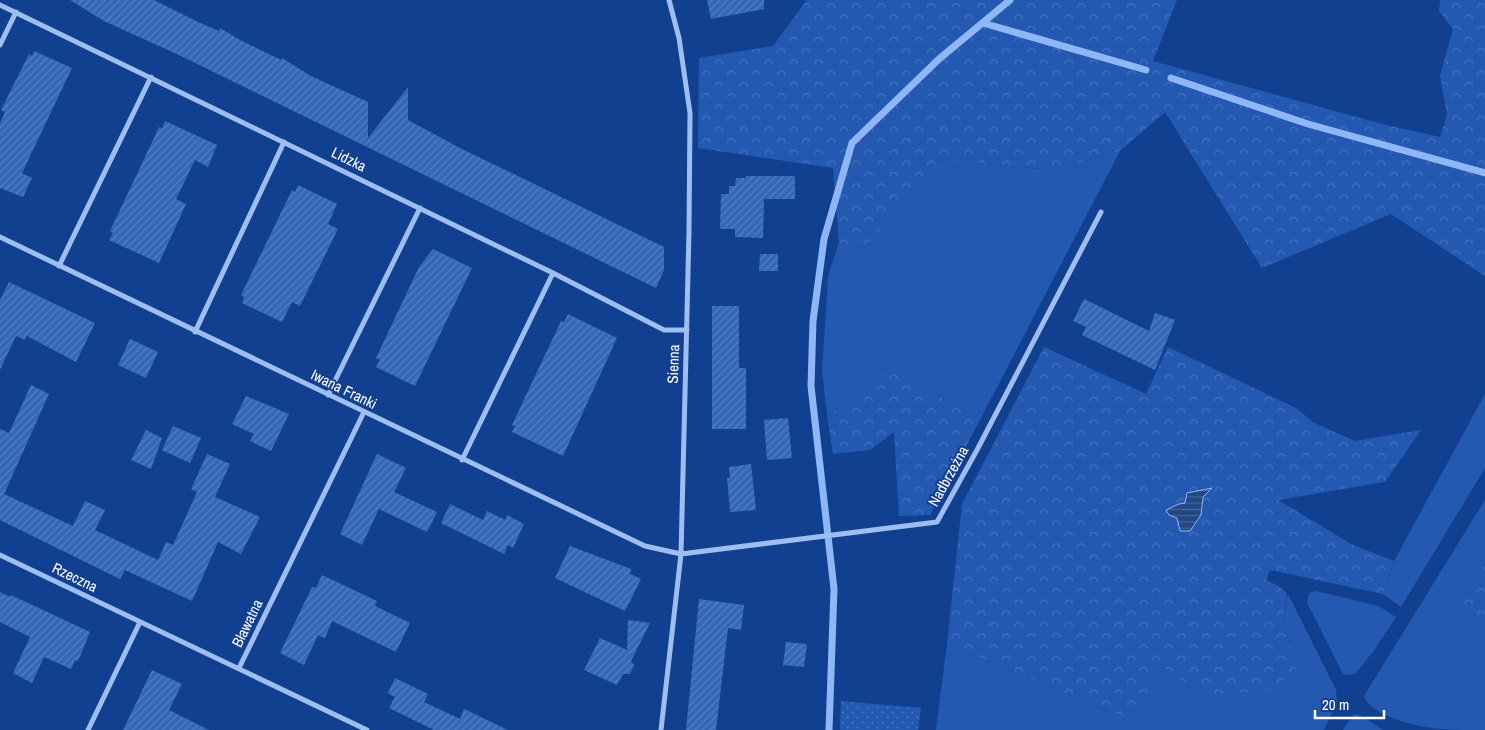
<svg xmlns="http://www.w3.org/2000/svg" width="1485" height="730" font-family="'Archivo Narrow',sans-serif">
  <defs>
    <pattern id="forest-crowns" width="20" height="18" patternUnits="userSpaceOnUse" patternTransform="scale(1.25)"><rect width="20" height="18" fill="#2359b1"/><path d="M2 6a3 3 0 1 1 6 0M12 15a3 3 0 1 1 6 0" fill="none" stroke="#4472bd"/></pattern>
    <pattern id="garden-dots" width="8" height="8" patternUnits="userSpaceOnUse" patternTransform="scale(1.25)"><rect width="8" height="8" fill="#2359b1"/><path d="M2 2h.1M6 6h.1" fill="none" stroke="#4472bd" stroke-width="1.8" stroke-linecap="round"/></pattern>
    <pattern id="water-rules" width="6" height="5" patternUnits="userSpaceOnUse" patternTransform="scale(1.25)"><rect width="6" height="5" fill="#244783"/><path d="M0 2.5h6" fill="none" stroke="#456396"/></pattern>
    <pattern id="building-hatch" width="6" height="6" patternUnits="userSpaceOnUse" patternTransform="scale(1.25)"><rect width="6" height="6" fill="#3567b9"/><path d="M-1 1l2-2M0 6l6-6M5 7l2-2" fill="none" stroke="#537ec4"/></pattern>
  </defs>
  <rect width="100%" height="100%" fill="#124091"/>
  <path fill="#2359b1" d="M1120,151l-139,267 -98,-50 -19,21 -37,26 -5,-44 6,-95 11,-33 27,5 36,-49 37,-39 116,10z
    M1485,394v74l-84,139 -18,-13 11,-33z
    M1485,500v65l-25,40 25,15v110c-37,0 -72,0 -105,-18 -7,-4 -13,-8 -16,-16z
    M1316,591l62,15 18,11 -24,36 -16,20 -7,2 -6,-1 -36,-71 2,-10z
    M1288,594l48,96 1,13 -13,27h-388l11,-86 190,79 21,-59 47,31 92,-28 -14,-44z
    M1354,714l6,1 23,15h-40z"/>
  <path fill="url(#forest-crowns)" d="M807,0h370l-24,61 233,64 54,12 7,-22 -7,-39 13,-47 -14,-18 1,-11h45v276l-94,-62 -129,54 -97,-156 -45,39 -65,19 -116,-10 -37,39 -36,49 -27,-5 -6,-75 -135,-20 1,-90 74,-12z
    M1044,347l102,47 22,-47 128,61 18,15 41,18 66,-11 -36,52 -107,18 75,45 41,16 -11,33 -113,-24 -4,10 13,6 8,8 -4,29 14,44 -25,23 -67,5 -47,-31 -21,59 -190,-79 15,-140z
    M883,368l98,50 -51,97 -31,1 -5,-84 -24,18 -37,4 -6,-39 37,-26z
    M1485,565v55l-25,-15z"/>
  <path fill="url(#garden-dots)" d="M841,701l80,7 -3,22h-78z"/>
  <path fill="url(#water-rules)" stroke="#8fb7f6" d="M1212,488l-9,9 -2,18 -11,16h-10l-3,-13 -8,-3 -3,-5 13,-6 6,-1 2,-10z"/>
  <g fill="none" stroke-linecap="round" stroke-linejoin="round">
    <path stroke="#8fb7f6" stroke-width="7" d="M983,23l163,47
      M1171,78l137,46 177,49
      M829,730l5,-141 -23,-203 2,-65 11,-82 28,-96 87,-84 71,-59"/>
  </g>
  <path fill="url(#building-hatch)" d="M70,0h84l44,22 21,9 1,-3 20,12 41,20 1,-2 29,18 57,26v36l40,-51v33l52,28 204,99v23l-8,18 -475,-232 -77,-35z
    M707,0h57v9l-53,10z
    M34,51l38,17 -50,105 10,5 -9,19 -23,-9v-65l5,-11 -4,-2 28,-56 3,2z
    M165,121l52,24 -9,22 -13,-7 -19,39 10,5 -27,59 -50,-23 4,-7 -3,-2 44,-93 5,-11 3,1z
    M746,176h49v23h-31l-1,39 -28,-1v-8h-15l1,-35h8v-8h6l1,-8h10z
    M298,185l39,19 -9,20 10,5 -38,77 -8,-4 -10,20 -40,-19 2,-6 -3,-2 51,-105 3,2z
    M433,249l39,19 -57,118 -39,-19 4,-7 -4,-2 43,-91z
    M760,254h18v17h-19z
    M9,282l86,41 -19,39 -49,-26 -2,4 -9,-4 -16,34v-70z
    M1084,299l65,32 6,-18 20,7 -20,50 -73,-35 4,-8 -13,-6z
    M712,306h27v62h7v61h-34z
    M568,314l49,24 -54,118 -51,-24 3,-6 -3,-1 49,-104 3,1z
    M130,339l28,13 -12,26 -28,-13z
    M31,385l18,9 -45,100 69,32 12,-25 20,9 -10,20 63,30 8,-18 7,3 24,-53 -6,-3 16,-35 23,10 -15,33 45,20 -19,37 -23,-12 -26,59 -67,-31 -5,9 -120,-59v-91l9,4z
    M246,396l43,18 -18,37 -21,-10 4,-7 -22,-10z
    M788,418l4,40 -25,2 -3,-40z
    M173,426l28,12 -11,25 -28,-13z
    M146,430l16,8 -11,31 -20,-9z
    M377,454l29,14 -12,24 43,20 -10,20 -48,-23 -17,36 -22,-11z
    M751,464l5,46 -26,2 -3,-34h3l-1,-11z
    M450,504l33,16 4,-9 18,9 2,-5 17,9 -11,24 -5,-3 -4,9 -63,-31z
    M570,546l61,23 -1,5 11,5 -16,32 -70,-33z
    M322,575l55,26 -2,5 35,17 -14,29 -64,-31 -7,17 -7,-3 -14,30 -24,-12 32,-66 4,1z
    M0,592l10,5 1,-2 79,37 -12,29 -3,-1 -4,9 -27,-12 -12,26 -19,-10 17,-36 -30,-15z
    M699,599l45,6 -3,25 -13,-2 -12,102h-30z
    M628,620l22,3 -19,38 3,4 -4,9h-7l-6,11 -33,-15 16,-32 27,12z
    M786,642l21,2 -3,23 -21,-2z
    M152,670l30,14 -13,26 40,20h-86z
    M395,678l33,16 -4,8 36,17 4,-10 44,21h-74l-45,-22 6,-11 -7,-4z"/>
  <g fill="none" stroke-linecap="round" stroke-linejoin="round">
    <path stroke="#9ebef2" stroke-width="5" d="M0,5l553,268 111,57h23
      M0,45l16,-33
      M0,237l645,309 36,8 256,-32 40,-72 124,-238
      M59,266l92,-189
      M195,332l89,-190
      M328,395l92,-187
      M462,460l91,-187
      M0,555l367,175
      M239,668l125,-256
      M88,730l52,-108
      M661,730l20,-176 8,-322 1,-119 -11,-75 -10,-38"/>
  </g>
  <g text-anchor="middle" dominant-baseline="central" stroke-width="4" stroke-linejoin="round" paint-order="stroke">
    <g font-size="15" fill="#fff" stroke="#124091">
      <text transform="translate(349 159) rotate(26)">Lidzka</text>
      <text transform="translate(673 364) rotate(-88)">Sienna</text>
      <text transform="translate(344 389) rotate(26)">Iwana Franki</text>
      <text transform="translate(948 476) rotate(-61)">Nadbrzeżna</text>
      <text transform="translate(75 577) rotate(26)">Rzeczna</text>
      <text transform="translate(247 623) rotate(-64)">Bławatna</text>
    </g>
  </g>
  <path d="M1315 710v8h69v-8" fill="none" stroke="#ffffff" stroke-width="2.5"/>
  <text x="1322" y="710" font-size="15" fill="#ffffff" stroke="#124091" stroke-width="4" paint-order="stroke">20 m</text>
</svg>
